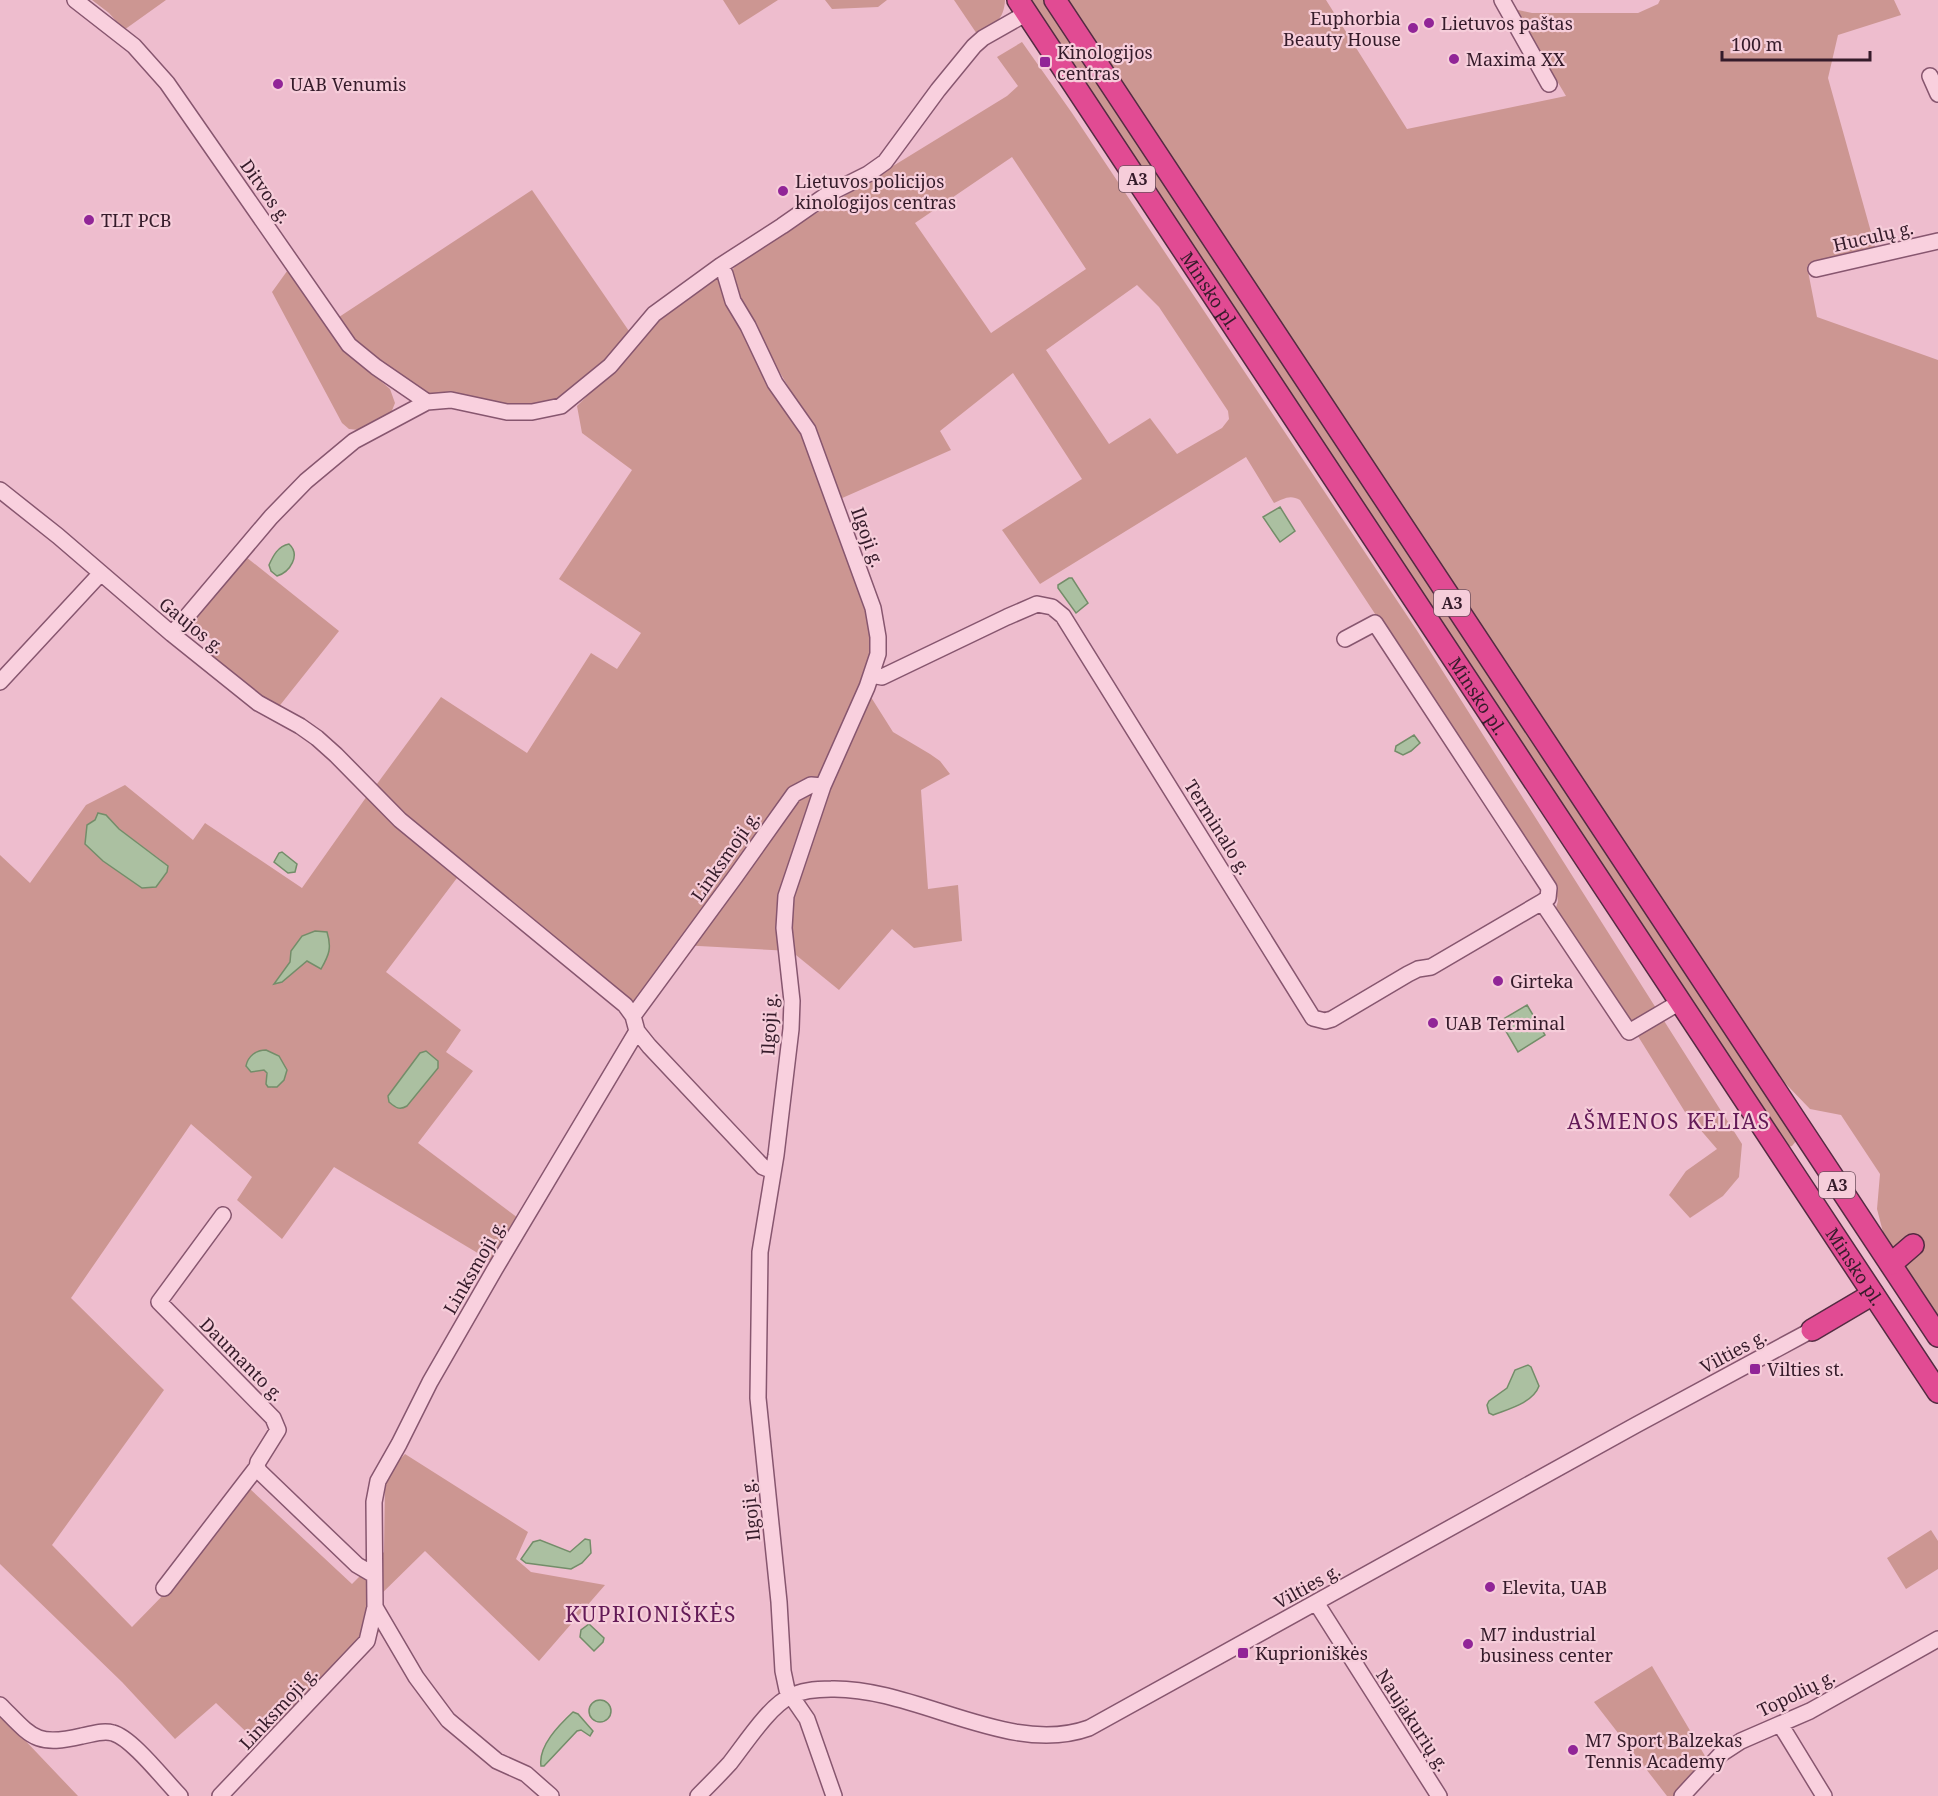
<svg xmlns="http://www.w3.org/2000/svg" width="1938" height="1796" font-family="'Noto Serif',serif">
  <rect width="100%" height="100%" fill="#eebdce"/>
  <path fill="#cc9692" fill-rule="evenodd" d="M92,0h74l-42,30 -15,-17z
    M723,0h55l-39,25z
    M825,0h62l-9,7 -46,2z
    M954,0h51c-1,21 -11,24 -28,34z
    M1026,0h22l747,1136 1,5 -4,5 -4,1z
    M1067,0h259l81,129 159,-33 -52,-87 18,4h106l20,-9 2,-4h234l7,15 -63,20 -10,43 48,172 -69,16 10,51 121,43v956l-55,-84 -6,-23 3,-35 -39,-59 -31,-6 -27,-28z
    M1022,42l50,71 344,516 326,515 -3,33 -16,19 -33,22 -21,-23 17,-24 31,-22 -32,-37 -98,-158 -32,-43 3,-10 -3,-14 -255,-387c-10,-6 -17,-1 -26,3l-28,-46 -206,127 -38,-54 80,-51 -69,-106 -73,58 11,19 -111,49 -35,-84 -55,-93 -17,-37v-16l7,-9 267,-164 11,-10 -21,-29zM1012,157l74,112 -95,64 -76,-110zM1137,285l22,22 69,104 1,8 -7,9 -45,26 -27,-36 -41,26 -63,-94z
    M532,190l99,144c-25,26 -55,60 -90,71 -18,5 -36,1 -54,-2 -22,-4 -47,-5 -68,-13 -32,-14 -61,-44 -83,-71z
    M290,267l54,82 46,40 5,14 -4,10 -32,17 -10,-1 -7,-6 -70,-131z
    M717,274l14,32 71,121 67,190 3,24 -3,53 24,38 37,22 10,7 10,13 -29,16 7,99 30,-4 4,56 -48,7 -22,-19 -53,61 -48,-39 -111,-6 -47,60 -168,-137 -91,-80 67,-91 86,56 64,-100 26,16 24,-36 -82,-54 73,-109 -50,-37 -5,-27 61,-61 19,-25z
    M246,557l93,74 -62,78 -70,-51 10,-15 -26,-19z
    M125,785l68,55 12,-17 97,65 65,-92 93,78 -74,98 75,58 -15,22 27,19 -55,72 100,75 -27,43 -157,-94 -52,72 -45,-39 15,-23 -61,-53 -120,174 93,92 -112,155 80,82 40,-41 77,-98 103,96 32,-32 1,-71 4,-10 16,-17 123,78 -12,27 15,13 74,13 -66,76 -114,-110 -55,54 12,24 -71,65 -50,52 -45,-43 -41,36 -53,-57 -122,-118v-709l30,28 56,-78zM106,815l13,14 42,31 -5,27 -14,1 -39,-27 -16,-36zM327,932c5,15 2,23 -6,37l-14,-8 -25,21 -7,2 15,-22zM262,1050l10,38 -6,-7v-10l-3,-1 -12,2 -5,-5 6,-12z
    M1931,1530l7,11v28l-32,20 -19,-31z
    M1652,1666l56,95 -34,35h-7l-73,-94z
    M0,1714l78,82h-78z"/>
  <path fill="#abc0a1" stroke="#738d69" stroke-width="1.5" d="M1280,507l15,24 -15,11 -17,-25z
    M289,544c12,11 1,28 -12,32l-6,-5 -2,-6c4,-9 9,-19 20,-21z
    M1069,578h3l16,25 -12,10 -18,-25v-3z
    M1414,735l6,8 -9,8 -8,4 -8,-4 1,-5z
    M98,813l8,2 13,14 49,37 -1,6 -11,15 -14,1 -39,-27 -18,-17 2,-19 8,-5z
    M282,852l15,12 -2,8 -7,1 -14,-11 5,-9z
    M315,931l12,1c5,16 2,23 -6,37l-14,-8 -25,21 -8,2 16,-22 1,-11 11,-15z
    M1527,1005l18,30 -27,17 -18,-31z
    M266,1050l13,6 8,14 -3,10 -7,7h-9l-2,-3 1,-11 -3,-3 -13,2 -5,-6c2,-10 10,-16 20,-16z
    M426,1051l12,10v7l-31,38c-8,5 -12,1 -18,-4l-1,-6 32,-43z
    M1528,1365l3,2 8,19c-6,17 -31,23 -46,29l-4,-2 -2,-8 2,-4 18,-13 8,-18z
    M585,1539l5,1 1,13 -9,10 -11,6 -45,-6 -5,-4 12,-17 7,-2 30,12z
    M589,1624l15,14 -1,4 -9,9 -14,-14 1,-7z
    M589 1711a11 11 0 1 1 22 0a11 11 0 1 1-22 0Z
    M573,1712l5,2 15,17 -3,5 -9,-6 -4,1 -33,35h-3c-3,-20 18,-41 32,-54z"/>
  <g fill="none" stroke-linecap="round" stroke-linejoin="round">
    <g stroke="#87566f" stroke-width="18">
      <path id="minor" d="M75,0l59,46 33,37 182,262 27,22 51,35
        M1502,0l47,84
        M1930,76l8,18
        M720,266l5,8 8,27 15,25 27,57 33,47 65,178 5,29v17l-11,33 -44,99 -37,110 -2,32 8,73 -1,28 -15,126 -16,97 -2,146 21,204 4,69 4,19 20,29 27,77
        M1816,269l122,-28
        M0,490l58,46 114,98 86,69 42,23 17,12 19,17 64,65 225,185 8,11
        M172,634l99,-117 35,-36 48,-40 73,-39 24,-2 56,12h25l29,-6 49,-40 44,-52 66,-48 62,-40 46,-32 40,-20 17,-12 53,-72 36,-44 9,-8 44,-25
        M1345,639l30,-16 174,265 -1,10 -6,4
        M871,675l11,2 125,-60 30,-13 15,3 11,9 250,402 12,3 7,-2 76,-45 10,-5 13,-2 111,-65 87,130 51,-30
        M0,682l101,-109
        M637,1031l12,15 114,121 10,4
        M223,1215l-64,87 114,116 5,12 -20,32 -1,5 3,5 97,93 17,10
        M164,1588l93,-121
        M1317,1604l122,192
        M375,1607l41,70 32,43 49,41 29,13 25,22
        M0,1705c32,32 35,42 82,31 11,-2 21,-6 31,-3 19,5 52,48 67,63
        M1780,1724l44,72
        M220,1796l147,-155 8,-34 -1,-105 4,-21 21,-37 31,-62 65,-113 142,-238 -4,-15 102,-139 59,-83 17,-9 12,1
        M698,1796c11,-11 22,-22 32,-33 15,-19 40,-58 61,-67 12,-6 27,-7 40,-7 85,-2 178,68 258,39l547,-303 176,-95
        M1682,1796l39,-42 20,-13 69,-30 128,-72"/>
    </g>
    <g stroke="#542b42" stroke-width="24">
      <g id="highway">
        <path id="s1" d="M1018,0l920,1392"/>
        <path d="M1055,0l883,1336"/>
        <path d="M1891,1264l22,-19"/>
        <path d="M1812,1330l61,-36"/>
      </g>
    </g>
    <use href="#minor" stroke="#f9d0de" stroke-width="15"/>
    <use href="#highway" stroke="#e14b93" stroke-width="21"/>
  </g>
  <g fill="#912597" stroke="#f6cdda" stroke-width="2">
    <circle cx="1429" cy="23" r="6"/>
    <circle cx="1413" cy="28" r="6"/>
    <circle cx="1454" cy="59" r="6"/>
    <rect x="1039" y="56" width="12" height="12" rx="3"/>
    <circle cx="278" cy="84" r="6"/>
    <circle cx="783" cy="191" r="6"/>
    <circle cx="89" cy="220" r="6"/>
    <circle cx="1498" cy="981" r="6"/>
    <circle cx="1433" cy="1023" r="6"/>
    <rect x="1749" y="1363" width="12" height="12" rx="3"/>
    <circle cx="1490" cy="1587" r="6"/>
    <circle cx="1468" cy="1644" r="6"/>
    <rect x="1237" y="1647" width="12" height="12" rx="3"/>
    <circle cx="1573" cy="1750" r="6"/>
  </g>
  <g text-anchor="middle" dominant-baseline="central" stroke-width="4.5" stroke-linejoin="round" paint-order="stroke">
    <g fill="#f6cdda" stroke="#6f505f" stroke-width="1.5">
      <rect x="1119" y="166" width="36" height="26" rx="4.5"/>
      <rect x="1434" y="590" width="36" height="26" rx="4.5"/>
      <rect x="1819" y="1172" width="36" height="26" rx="4.5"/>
    </g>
    <g font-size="16" font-weight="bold" fill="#351b2a">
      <text x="1137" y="179">A3</text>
      <text x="1452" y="603">A3</text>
      <text x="1837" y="1185">A3</text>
    </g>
    <g font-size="18" fill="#351b2a" stroke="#f6cdda" text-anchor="start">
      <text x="1401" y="18" text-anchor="end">Euphorbia<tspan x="1401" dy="21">Beauty House</tspan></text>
      <text x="1441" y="23">Lietuvos paštas</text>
      <text x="1057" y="52">Kinologijos<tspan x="1057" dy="21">centras</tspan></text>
      <text x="1466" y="59">Maxima XX</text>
      <text x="290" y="84">UAB Venumis</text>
      <text x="795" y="181">Lietuvos policijos<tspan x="795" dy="21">kinologijos centras</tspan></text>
      <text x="101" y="220">TLT PCB</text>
      <text x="1510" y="981">Girteka</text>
      <text x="1445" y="1023">UAB Terminal</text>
      <text x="1767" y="1369">Vilties st.</text>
      <text x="1502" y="1587">Elevita, UAB</text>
      <text x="1480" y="1634">M7 industrial<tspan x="1480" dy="21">business center</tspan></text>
      <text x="1255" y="1653">Kuprioniškės</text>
      <text x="1585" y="1740">M7 Sport Balzekas<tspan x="1585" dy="21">Tennis Academy</tspan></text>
    </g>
    <g font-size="18" fill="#351b2a" stroke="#f6cdda">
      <text transform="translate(266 191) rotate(55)">Ditvos g.</text>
      <text transform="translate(1873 236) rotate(-13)">Huculų g.</text>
      <text stroke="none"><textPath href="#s1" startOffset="348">Minsko pl.</textPath></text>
      <text transform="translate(868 537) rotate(70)">Ilgoji g.</text>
      <text transform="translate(192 625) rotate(39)">Gaujos g.</text>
      <text stroke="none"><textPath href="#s1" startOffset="834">Minsko pl.</textPath></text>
      <text transform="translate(1218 827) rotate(58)">Terminalo g.</text>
      <text transform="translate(725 856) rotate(-55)">Linksmoji g.</text>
      <text transform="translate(769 1024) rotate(-87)">Ilgoji g.</text>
      <text transform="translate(474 1267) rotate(-60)">Linksmoji g.</text>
      <text stroke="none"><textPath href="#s1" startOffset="1518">Minsko pl.</textPath></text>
      <text transform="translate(1733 1351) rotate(-28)">Vilties g.</text>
      <text transform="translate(242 1359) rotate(45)">Daumanto g.</text>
      <text transform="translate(750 1510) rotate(-96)">Ilgoji g.</text>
      <text transform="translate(1307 1586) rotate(-29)">Vilties g.</text>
      <text transform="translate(1796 1693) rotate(-26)">Topolių g.</text>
      <text transform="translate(278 1708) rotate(-47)">Linksmoji g.</text>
      <text transform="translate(1413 1720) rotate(57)">Naujakurių g.</text>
    </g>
    <g font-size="21" letter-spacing="1.5" fill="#631a57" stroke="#f6cdda">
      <text x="1669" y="1121">AŠMENOS KELIAS</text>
      <text x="651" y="1614">KUPRIONIŠKĖS</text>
    </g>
  </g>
  <path d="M1722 51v9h148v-9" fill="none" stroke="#351b2a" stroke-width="3"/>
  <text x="1731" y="51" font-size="18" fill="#351b2a" stroke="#f6cdda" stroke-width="4.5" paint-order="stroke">100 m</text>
</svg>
